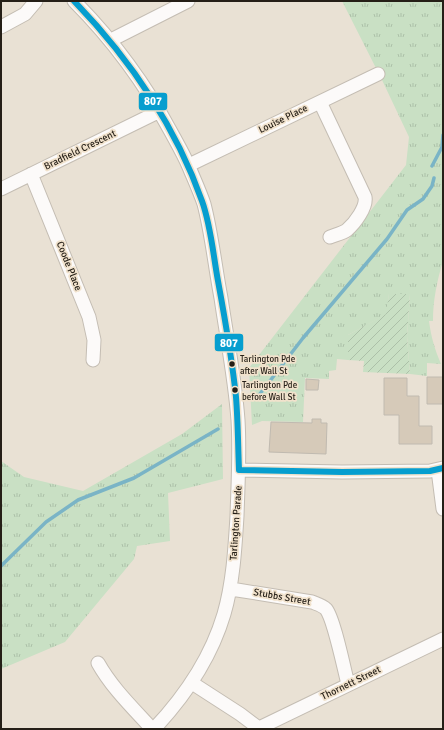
<svg xmlns="http://www.w3.org/2000/svg" width="444" height="730" font-family="Signika,sans-serif">
  <defs>
    <pattern id="park-tufts" width="24" height="20" patternUnits="userSpaceOnUse"><rect width="24" height="20" fill="#c9e0c4"/><path d="M3 7l-1-3M5 7V3M7 7l1-3M15 17l-1-3M17 17v-4M19 17l1-3" fill="none" stroke="#acc0a8"/></pattern>
    <pattern id="garden-furrows" width="10" height="10" patternUnits="userSpaceOnUse"><rect width="10" height="10" fill="#c9e0c4"/><path d="M-1 1l2-2M0 10L10 0M9 11l2-2" fill="none" stroke="#acc0a8"/></pattern>
  </defs>
  <rect width="100%" height="100%" fill="#e9e1d4"/>
  <path fill="url(#park-tufts)" d="M342,1h101v260c-6,20 -10,39 -10,60h-4c2,16 6,29 12,43l-14,-1v13l-17,-2 -3,-38 3,-42h-21l-2,20 -39,21v25l-11,-1 -1,11 -7,1v8l-24,-1 -2,44 -41,-1 -10,4 -3,-57 157,-203 3,-28 -27,-57z
    M222,404l1,75 -55,14 2,48 -33,5 -3,13 -69,83 -64,27v-208l23,16 59,14 99,-57z"/>
  <path fill="url(#garden-furrows)" d="M389,294h21l-3,42 3,38 -47,-2 1,-11 -16,-1v-25l38,-21z"/>
  <g fill="none" stroke-linecap="round" stroke-linejoin="round">
    <path stroke="#7ab4c6" stroke-width="3.5" d="M432,166l10,-19 1,-12
      M256,399l47,-61 84,-99 20,-29 16,-11 9,-13 2,-8
      M1,566l45,-44 32,-22 56,-22 84,-49"/>
  </g>
  <path fill="#d6cab9" stroke="#c0bab0" d="M427,377h16v27h-16z
    M384,378h23v18h12v30h13v18h-33v-29h-15z
    M306,379l13,1 -1,10h-12z
    M312,419h9v4h6l-1,31 -57,-2 2,-30 41,1z"/>
  <g fill="none" stroke-linecap="round" stroke-linejoin="round">
    <g stroke="#c4bdb3" stroke-width="15">
      <path id="street" d="M74,1c40,40 70,81 97,131 6,11 13,23 18,35 5,12 11,25 15,37 8,31 11,63 17,94 6,41 14,81 17,122 2,32 0,64 -1,96 -2,33 -4,67 -13,98 -13,44 -39,82 -70,115
        M1,27l24,-13 11,-13
        M111,40l77,-39
        M320,102l45,95c2,10 -10,26 -18,33 -4,3 -12,5 -17,7
        M189,165l189,-91
        M31,174l58,143 5,23 -1,20
        M1,189l159,-78
        M239,470l103,2 88,-1 13,-3
        M438,470l5,39
        M231,589l81,13c5,2 10,3 14,7 8,10 18,60 22,75
        M98,663c14,25 35,45 54,66
        M192,683l48,31 20,15
        M259,728l184,-89"/>
    </g>
    <use href="#street" stroke="#fcfaf9" stroke-width="13"/>
    <g stroke="#f1e2cc" stroke-width="9">
      <path id="bus-1" d="M74,1c56,58 101,124 128,200 9,25 11,53 16,80 7,38 14,77 18,116 2,25 2,49 3,73
        M239,470l103,2 88,-1 13,-3"/>
    </g>
    <use href="#bus-1" stroke="#069ecf" stroke-width="6"/>
  </g>
  <g fill="#251f17" stroke="#f1e2cc" stroke-width="1.5">
    <circle cx="232" cy="364" r="3.5"/>
    <circle cx="235" cy="390" r="3.5"/>
  </g>
  <g text-anchor="middle" dominant-baseline="central" stroke-width="3.5" stroke-linejoin="round" paint-order="stroke">
    <g font-size="9" fill="#251f17" stroke="#f1e2cc" text-anchor="start">
      <text x="240" y="359">Tarlington Pde<tspan x="240" dy="12">after Wall St</tspan></text>
      <text x="242" y="385">Tarlington Pde<tspan x="242" dy="12">before Wall St</tspan></text>
    </g>
    <g font-size="10" fill="#251f17" stroke="#f1e2cc">
      <text transform="translate(283 119) rotate(-26)">Louise Place</text>
      <text transform="translate(80 150) rotate(-26)">Bradfield Crescent</text>
      <text transform="translate(69 266) rotate(68)">Coode Place</text>
      <text transform="translate(236 523) rotate(-86)">Tarlington Parade</text>
      <text transform="translate(282 597) rotate(10)">Stubbs Street</text>
      <text transform="translate(351 683) rotate(-26)">Thornett Street</text>
    </g>
  </g>
  <g stroke="#f1e2cc" stroke-width="1.5">
    <rect x="138" y="92" width="30" height="19" rx="4" fill="#069ecf"/>
    <rect x="214" y="333" width="30" height="19" rx="4" fill="#069ecf"/>
  </g>
  <g font-size="11" text-anchor="middle" font-weight="bold" fill="#fff">
    <text x="153" y="105">807</text>
    <text x="229" y="347">807</text>
  </g>
  <rect width="444" height="730" fill="none" stroke="#251f17" stroke-width="4"/>
</svg>
